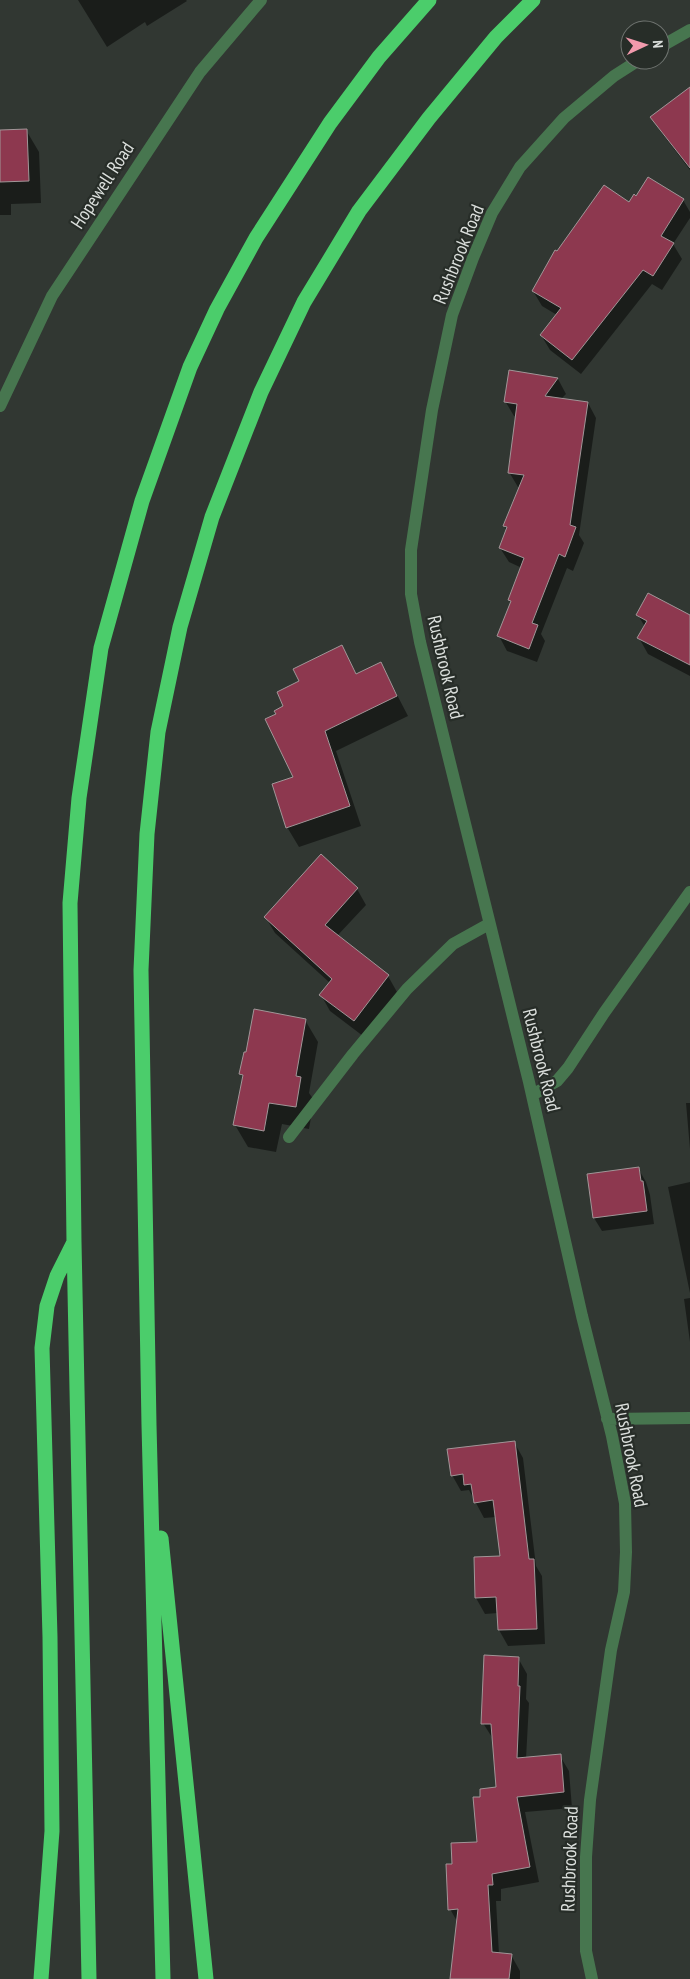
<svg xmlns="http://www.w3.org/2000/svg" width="690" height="1979" font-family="'PT Sans Narrow',sans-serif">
  <rect width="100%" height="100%" fill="#313732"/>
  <path fill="#0007" d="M78,0h108l1,1 -40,25 -2,-4 -38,25z
    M690,88v82l-29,-38 -9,-15z
    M26,130l13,22 2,51 -30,1v11h-11v-84z
    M683,200l7,12v6l-17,26 9,15 -20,31 -10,-6 -71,90 -31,-24 -9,-15 16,-20 -15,-9 -9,-15 96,-87z
    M510,372l48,7 8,15 -5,5 27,4 8,15 -17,117 5,8 -11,28 -6,-3 -26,66 4,7 -8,21 -30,-11 -8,-15 12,-32 -2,-4 13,-32 -13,-6 -9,-14 7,-17 -3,-5 16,-39h-2l-9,-15 8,-55 -3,-1 -9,-15z
    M638,615l52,1v60l-42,-22 -9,-16 6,-11z
    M341,647l16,28 24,-11 27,52 -72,35 25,75 -62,21 -12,-20 7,-49 -16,-63 7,-8 15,-26z
    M357,889l9,16 -29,31 51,40 9,16 -34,44 -33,-25 -9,-16 9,-12 -55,-50 -9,-15z
    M305,1020l13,22 -9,51 5,7 -5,29 -27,-5 -6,28 -28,-5 -13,-22 8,-46 -2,-5 6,-20z
    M686,1103h4v46z
    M638,1168l8,14 4,13 4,29 -52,7 -8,-13z
    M690,1182v111l-22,-106z
    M690,1298v44l-6,-43z
    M514,1442l9,16 13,108 6,10 3,68 -37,2 -9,-16 -1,-17 -13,1 -9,-16 -1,-40 26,-1 -5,-40 -12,1 -15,-28 -8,1 -9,-16z
    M518,1658l9,16 -1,25 3,4 -3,56 34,-3 9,15 3,37 -47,4 14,70 -38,7v12h-5l3,53 12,1 9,16v8h-69l7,-56 -8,-14 3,-44 26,-22 2,-45 17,-10 -5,-49 -10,-16z"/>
  <path fill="#8d384f" stroke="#a19698" d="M690,87v81l-40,-51z
    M27,129l2,52 -29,1v-52z
    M648,177l36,22 -23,37 13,7 -21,33 -10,-6 -71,90 -32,-25 21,-27 -29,-17 23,-41 2,1 47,-66 25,17 5,-8 2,2z
    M509,370l49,8 -13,18 43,6 -18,123 6,2 -11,30 -6,-3 -27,69 6,2 -9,24 -32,-13 14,-35 -3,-1 16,-42 -25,-10 8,-21 -4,-1 21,-51 -16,-2 9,-69 -13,-2z
    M648,593l42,22v50l-53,-27 10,-17 -11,-6z
    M342,645l14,29 25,-12 16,34 -72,35 25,75 -64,22 -14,-44 21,-7 -28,-58 11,-5 -2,-3 9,-5 -6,-14 22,-11 -6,-12z
    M321,854l37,34 -33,37 64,50 -35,46 -35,-26 13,-16 -68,-62z
    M254,1009l52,10 -10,57 5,1 -5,30 -27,-4 -5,28 -31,-6 10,-50 -4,-1 5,-22h2z
    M639,1167l2,14h2l4,30 -54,7 -6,-44z
    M515,1441l14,118h5l3,70 -39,1 -2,-33 -21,1 -1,-41 26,-1 -7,-56 -19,3 -3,-19 -7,1 -1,-11 -12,2 -4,-27z
    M484,1655l35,2 -1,29h2l-3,72 44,-4 3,38 -47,5 13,70 -38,7 1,11h-5l4,67 20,2 -3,25h-59l8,-70 -10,1 -2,-46h6l-1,-21 26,-1 -4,-45h7v-8l16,-2 -5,-63h-10z"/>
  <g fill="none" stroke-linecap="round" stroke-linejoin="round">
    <path stroke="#47764f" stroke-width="12" d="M660,47l30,-17
      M0,406l52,-110 148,-224 61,-72
      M532,1095l25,-14 11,-13 36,-55 86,-121
      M289,1137l64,-83 54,-65 46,-45 36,-20
      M607,1419l83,-1
      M592,1979l-6,-28v-94l4,-57 21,-150 13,-58 2,-40 -1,-49 -13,-67 -30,-120 -53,-234 -109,-440 -9,-48v-44l21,-140 20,-95 21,-57 19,-45 28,-46 44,-49 50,-42 25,-16"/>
    <path stroke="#4bcd6b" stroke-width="15" d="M161,1538l45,441
      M41,1979l11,-148 -2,-194 -8,-289 5,-42 10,-30 16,-32
      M89,1979l-15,-737 -4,-339 9,-105 22,-150 41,-147 48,-134 27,-58 39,-71 74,-115 49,-66 50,-57
      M163,1979l-14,-554 -8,-455 6,-136 11,-102 22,-105 32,-110 49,-125 43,-90 55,-91 70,-93 67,-81 37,-37"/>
  </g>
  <g text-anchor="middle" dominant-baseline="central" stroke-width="4.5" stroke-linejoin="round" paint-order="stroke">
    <g font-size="19" fill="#dbdfdc" stroke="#272d28">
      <text transform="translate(102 185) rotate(-57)">Hopewell Road</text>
      <text transform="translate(458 254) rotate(-68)">Rushbrook Road</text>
      <text transform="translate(446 667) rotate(77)">Rushbrook Road</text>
      <text transform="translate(542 1060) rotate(76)">Rushbrook Road</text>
      <text transform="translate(632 1455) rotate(79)">Rushbrook Road</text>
      <text transform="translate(569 1859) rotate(-88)">Rushbrook Road</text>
    </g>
  </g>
  <g transform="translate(645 45) rotate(86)"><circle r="24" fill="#272d28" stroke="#6f7470"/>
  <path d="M0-4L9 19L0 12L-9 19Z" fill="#f29aad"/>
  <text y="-8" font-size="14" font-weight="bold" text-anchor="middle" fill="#dbdfdc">N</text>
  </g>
</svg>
